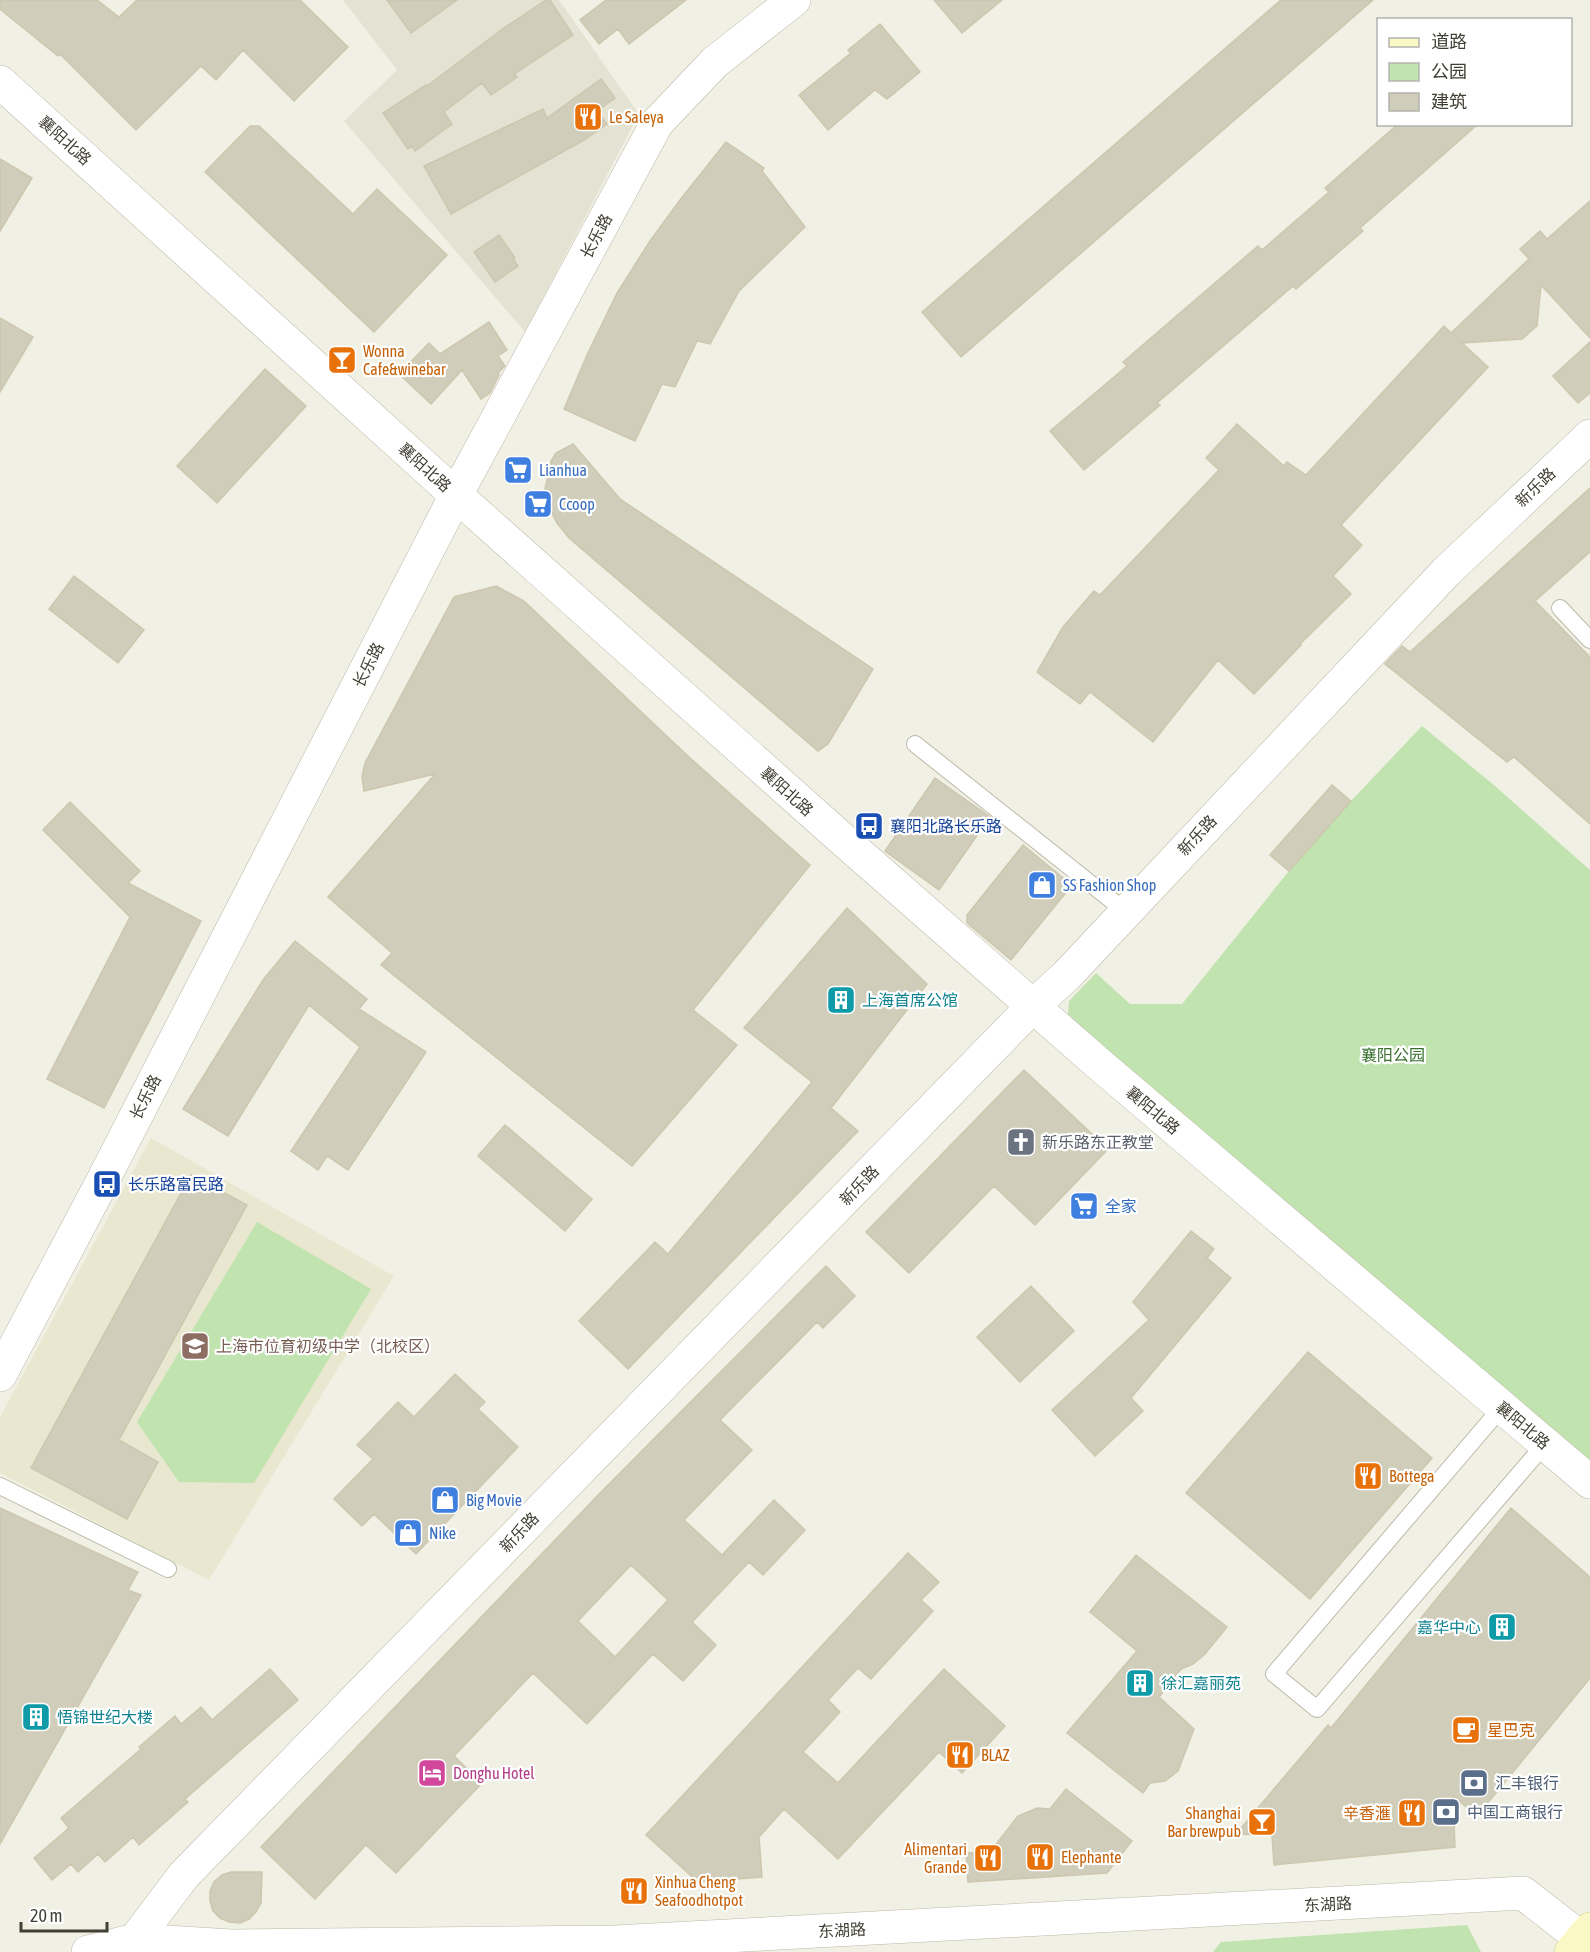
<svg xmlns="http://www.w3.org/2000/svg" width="1590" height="1952" font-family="'Asap Condensed','Noto Sans SC',sans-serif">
  <rect width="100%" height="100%" fill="#f1f0e4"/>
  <path fill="#e4e3d3" d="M343,0h216l80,114 -114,218 -181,-211 53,-51z"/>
  <path fill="#e9e7cf" d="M151,1138l243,138 -185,304 -209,-107v-56z"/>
  <path fill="#c1e3af" d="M1422,726l73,60 95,84v601l-523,-446 2,-24 27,-28 34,31h52l107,-133 62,-70z
    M257,1222l114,67 -117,194 -75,-1 -42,-60z
    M1467,1925l14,27h-268l8,-10z"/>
  <path fill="#d1cdbb" stroke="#ccc7ae" stroke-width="1.5" fill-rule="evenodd" d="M0,0h97l22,17 18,-17h163l48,47 -54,54 -51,-51 -27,30 -15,-14 -65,64 -76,-76 -2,2 -58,-47z
    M387,0h70l-46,33z
    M546,0h4l23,35 -59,39 3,3 -26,18 -9,-12 -38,29 8,12 -37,27 -3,-5 -4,3 -25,-36 43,-28 1,1 74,-56z
    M606,0h80l-57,44 -11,-15 -19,15 -19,-24z
    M934,0h68l-40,33z
    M1281,0h92l-412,357 -39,-45z
    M880,24l40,48 -33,27 -12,-9 -47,40 -29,-35 52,-42 -3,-3z
    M601,79l14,19 -18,13 10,13 -23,16 -133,74 -27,-48 119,-57 4,9z
    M1398,124h80l-118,104 3,3 -67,58 -3,-3 -136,117 3,2 -76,65 -34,-39 77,-65 -4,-4 135,-116 4,4 67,-58 -4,-4z
    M250,126h9l94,88 24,-25 70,66 -73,77 -169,-160z
    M726,142l38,26 -2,3 43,56 -66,64 -29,53 -13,-3 -22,46 -13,-3 -27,57 -71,-32 23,-54 30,-62 33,-52 30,-41z
    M0,159l32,19 -32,53z
    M1590,201v137l-49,-53 -4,41 -15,13 -60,4 26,24 -147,158 21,20 -29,31 18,18 -51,50 1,1 -47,49 -36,-34 -65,82 -63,-50 -10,12 -43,-32 26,-45 31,-36 6,4 119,-125 -13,-12 31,-34 47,42 3,-4 19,13 138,-149 7,7 78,-74 -9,-10 20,-18 7,8z
    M499,235l16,23 -2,1 5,7 -23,16 -21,-30z
    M0,318l33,19 -33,55z
    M489,322l18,28 -9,6 7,10 -7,7 1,2 -9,18 -9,6 -19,-29 -31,34 -32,-30 30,-31 11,11z
    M1590,342v51l-12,10 -25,-27z
    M265,369l41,37 -89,97 -40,-37z
    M573,444l47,55 253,170 -45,75 -10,7 -249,-213 -12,-15 -9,-18 -3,-16 6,-28 5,-8z
    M1590,488v64l-55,49 55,56v167l-76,-67 -7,5 -122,-98 17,-18 8,6z
    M74,576l70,54 -26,33 -69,-54z
    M496,586l28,15 166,157 120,107 -117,145 44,35 -105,121 -251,-201 11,-12 -64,-56 107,-123 -71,17 -2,-14 3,-14 89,-166z
    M935,778l55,39 -51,73 -54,-39z
    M1332,785l19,16 -62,70 -19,-16z
    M70,802l70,69 -12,12 73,38 -97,187 -57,-29 83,-162 -87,-87z
    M1023,845l49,40 -61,75 -44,-37v-8z
    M847,908l80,76 -96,124 27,23 -230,238 -49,-48 76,-79 13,12 144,-172 -68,-54z
    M295,941l72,58 -8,10 67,43 -78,118 -21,-14 -9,14 -27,-19 69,-104 -51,-42 -81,131 -45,-27 80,-129z
    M1024,1070l84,79 -73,76 -41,-39 -85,87 -43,-41z
    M505,1125l87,74 -27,32 -87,-75z
    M191,1175l56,30 -128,235 39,22 -31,57 -96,-51z
    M1191,1231l23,18 -7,9 24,20 -100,120 12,13 -48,45 -43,-46 97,-90 -16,-18z
    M826,1266l29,30 -32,32 -6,-6 -97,98 32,30 -68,70 38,35 52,-55 31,30 -42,45 -14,-13 -57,60 24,23 -33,36 -30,-27 -66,70 -54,-51 -79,83 28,27 -86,90 -30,-28 -51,54 -54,-52 342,-357zM631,1565l37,35 -53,57 -37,-36z
    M1031,1286l43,45 -54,51 -43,-45z
    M1308,1352l124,106 -122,141 -124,-106z
    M455,1374l30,28 -7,7 40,38 -102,107 -42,-40 -12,12 -28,-27 39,-40 -16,-14 41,-43 16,15z
    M0,1508l138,64 -10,18 13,5 -141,249z
    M1511,1508l79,69v101l-113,138 -24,-20 2,51 -181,18 -2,-30 -36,-1 92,-109 3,3z
    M908,1553l31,29 -18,18 12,11 -62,68 -13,-11 -30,32 12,12 -37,40 35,31 106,-114 61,57 -43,47 -23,-21 -101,107 -54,-50 -25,28 3,40 -64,5 -52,-47z
    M1136,1555l91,72 -23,28 -11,9 -12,5 -22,28 35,32 -16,42 -13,10 -15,2 -7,10 -76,-60 70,-82 -47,-39z
    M270,1669l28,31 -113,99 3,3 -49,43 -6,-8 -28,25 -7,-8 -20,18 -7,-8 -19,16 -18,-22 35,-30 -8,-10 80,-69 -2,-2 36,-31 6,8 20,-17 11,13z
    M1066,1789l66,52 -25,32 -139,9 -2,-29 24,-1 28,-36 19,-8 13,1z
    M231,1872h31l-1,31 -5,9 -7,7 -9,4 -11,-1 -9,-4 -7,-7 -3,-10v-10l4,-9 8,-7z"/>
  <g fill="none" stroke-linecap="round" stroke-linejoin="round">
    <g stroke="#bbb9a8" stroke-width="18">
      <path id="service" d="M1560,608l30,32
        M915,744l210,167
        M1502,1407l-228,267 43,35 228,-265
        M0,1486l168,83"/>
    </g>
    <g stroke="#bbb9a8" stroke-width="34">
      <path id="minor" d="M0,82l456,413
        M135,1940l49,-65 850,-870 33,-30 379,-403 144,-136
        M88,1952l47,-12 96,6 384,-4 908,-49 59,46 8,13"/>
    </g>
    <g stroke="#bbb9a8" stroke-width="34">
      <path id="tertiary" d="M456,495l385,343 258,226 491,418
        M0,1375l101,-191 355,-689 201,-372 58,-61 79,-62"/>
    </g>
    <g stroke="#cecb97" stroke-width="34">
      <path id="secondary" d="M1571,1952l19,-23"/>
    </g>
    <use href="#service" stroke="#fff" stroke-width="16"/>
    <use href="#minor" stroke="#fff" stroke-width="33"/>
    <use href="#tertiary" stroke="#fff" stroke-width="33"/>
    <use href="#secondary" stroke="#faf9c5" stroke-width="33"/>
  </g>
  <defs>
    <g id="restaurant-square" transform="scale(1.5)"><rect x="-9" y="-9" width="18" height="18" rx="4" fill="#e8710a" stroke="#fff"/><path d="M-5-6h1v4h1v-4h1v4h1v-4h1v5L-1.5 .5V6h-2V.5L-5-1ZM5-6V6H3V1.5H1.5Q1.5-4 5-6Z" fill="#fff"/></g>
    <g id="bar-square" transform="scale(1.5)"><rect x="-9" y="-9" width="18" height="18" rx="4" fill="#e8710a" stroke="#fff"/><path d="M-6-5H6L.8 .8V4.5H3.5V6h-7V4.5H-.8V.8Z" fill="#fff"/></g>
    <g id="supermarket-square" transform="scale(1.5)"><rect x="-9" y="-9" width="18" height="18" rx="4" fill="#3f7fe0" stroke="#fff"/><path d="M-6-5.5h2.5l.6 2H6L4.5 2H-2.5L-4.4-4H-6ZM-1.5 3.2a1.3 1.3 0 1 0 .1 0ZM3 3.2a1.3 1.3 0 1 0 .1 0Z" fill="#fff"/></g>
    <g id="bus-square" transform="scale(1.5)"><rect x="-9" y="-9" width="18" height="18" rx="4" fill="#1a4fb4" stroke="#fff"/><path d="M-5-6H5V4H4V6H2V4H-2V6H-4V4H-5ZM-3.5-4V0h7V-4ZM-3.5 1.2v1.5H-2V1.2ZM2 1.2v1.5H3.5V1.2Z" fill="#fff"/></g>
    <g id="shop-square" transform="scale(1.5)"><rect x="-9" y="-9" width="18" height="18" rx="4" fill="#3f7fe0" stroke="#fff"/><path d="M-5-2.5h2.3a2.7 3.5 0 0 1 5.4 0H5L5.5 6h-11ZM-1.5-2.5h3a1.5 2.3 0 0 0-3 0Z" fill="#fff"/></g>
    <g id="building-square" transform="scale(1.5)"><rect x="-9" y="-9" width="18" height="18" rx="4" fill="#0f9aa8" stroke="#fff"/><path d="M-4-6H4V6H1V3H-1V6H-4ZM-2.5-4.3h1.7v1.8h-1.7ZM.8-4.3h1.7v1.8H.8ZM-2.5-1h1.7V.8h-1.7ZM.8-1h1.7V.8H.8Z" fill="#fff"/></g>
    <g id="church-square" transform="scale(1.5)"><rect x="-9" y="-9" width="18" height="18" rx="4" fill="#6b7280" stroke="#fff"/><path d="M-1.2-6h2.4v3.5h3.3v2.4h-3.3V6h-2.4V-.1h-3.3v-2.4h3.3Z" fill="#fff"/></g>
    <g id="school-square" transform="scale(1.5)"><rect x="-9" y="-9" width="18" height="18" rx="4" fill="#8d6e63" stroke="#fff"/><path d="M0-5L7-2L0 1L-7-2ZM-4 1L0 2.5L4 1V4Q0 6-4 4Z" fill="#fff"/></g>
    <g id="cafe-square" transform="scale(1.5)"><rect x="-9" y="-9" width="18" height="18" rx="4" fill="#e8710a" stroke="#fff"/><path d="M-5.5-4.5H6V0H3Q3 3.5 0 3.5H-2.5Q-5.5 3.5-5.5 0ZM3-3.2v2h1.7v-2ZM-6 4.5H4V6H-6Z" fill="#fff"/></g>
    <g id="hotel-square" transform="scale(1.5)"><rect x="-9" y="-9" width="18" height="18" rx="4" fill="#d1479c" stroke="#fff"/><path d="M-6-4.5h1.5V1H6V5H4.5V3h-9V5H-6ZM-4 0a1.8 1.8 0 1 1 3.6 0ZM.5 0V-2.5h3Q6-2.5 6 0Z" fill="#fff"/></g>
    <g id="bank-square" transform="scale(1.5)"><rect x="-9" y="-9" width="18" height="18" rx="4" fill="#5c6f8a" stroke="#fff"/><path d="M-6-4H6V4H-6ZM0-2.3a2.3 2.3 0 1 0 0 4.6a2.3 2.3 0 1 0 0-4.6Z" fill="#fff"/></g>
  </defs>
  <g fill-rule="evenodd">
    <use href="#restaurant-square" x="588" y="117"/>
    <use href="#bar-square" x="342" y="360"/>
    <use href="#supermarket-square" x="518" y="470"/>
    <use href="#supermarket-square" x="538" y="504"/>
    <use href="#bus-square" x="869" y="826"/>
    <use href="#shop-square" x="1042" y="885"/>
    <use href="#building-square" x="841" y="1000"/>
    <use href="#church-square" x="1021" y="1142"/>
    <use href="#bus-square" x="107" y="1184"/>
    <use href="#supermarket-square" x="1084" y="1206"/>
    <use href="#school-square" x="195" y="1346"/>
    <use href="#restaurant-square" x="1368" y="1476"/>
    <use href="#shop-square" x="445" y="1500"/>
    <use href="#shop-square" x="408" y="1533"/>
    <use href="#building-square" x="1502" y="1627"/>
    <use href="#building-square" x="1140" y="1683"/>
    <use href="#building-square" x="36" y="1717"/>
    <use href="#cafe-square" x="1466" y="1730"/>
    <use href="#restaurant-square" x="960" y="1755"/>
    <use href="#hotel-square" x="432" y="1773"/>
    <use href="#bank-square" x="1474" y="1783"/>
    <use href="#bank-square" x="1446" y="1812"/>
    <use href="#restaurant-square" x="1412" y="1813"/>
    <use href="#bar-square" x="1262" y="1822"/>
    <use href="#restaurant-square" x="1040" y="1857"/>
    <use href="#restaurant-square" x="988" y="1858"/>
    <use href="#restaurant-square" x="634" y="1891"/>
  </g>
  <g text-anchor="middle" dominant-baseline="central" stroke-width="4.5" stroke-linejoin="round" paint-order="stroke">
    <g font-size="16" fill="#c56008" stroke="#fff" text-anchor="start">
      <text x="609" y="117">Le Saleya</text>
      <text x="363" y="351">Wonna<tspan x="363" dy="18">Cafe&amp;winebar</tspan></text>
      <text x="1389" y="1476">Bottega</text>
      <text x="1487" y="1730">星巴克</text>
      <text x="981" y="1755">BLAZ</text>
      <text x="1241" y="1813" text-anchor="end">Shanghai<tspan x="1241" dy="18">Bar brewpub</tspan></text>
      <text x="1391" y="1813" text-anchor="end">辛香滙</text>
      <text x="967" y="1849" text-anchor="end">Alimentari<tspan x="967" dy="18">Grande</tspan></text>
      <text x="1061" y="1857">Elephante</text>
      <text x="655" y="1882">Xinhua Cheng<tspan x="655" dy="18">Seafoodhotpot</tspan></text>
    </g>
    <g font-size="16" fill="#424035" stroke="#fff">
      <text transform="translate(65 140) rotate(42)">襄阳北路</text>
      <text transform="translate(596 236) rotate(-62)">长乐路</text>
      <text transform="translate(425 467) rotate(42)">襄阳北路</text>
      <text transform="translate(1535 487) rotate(-44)">新乐路</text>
      <text transform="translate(368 665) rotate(-63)">长乐路</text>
      <text transform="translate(787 791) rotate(42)">襄阳北路</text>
      <text transform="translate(1197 835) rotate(-47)">新乐路</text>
      <text transform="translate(145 1097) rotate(-63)">长乐路</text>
      <text transform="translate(1153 1110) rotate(40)">襄阳北路</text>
      <text transform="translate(859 1185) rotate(-46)">新乐路</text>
      <text transform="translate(1523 1425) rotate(40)">襄阳北路</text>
      <text transform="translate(519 1532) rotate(-46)">新乐路</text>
      <text transform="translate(1328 1904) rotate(-3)">东湖路</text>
      <text transform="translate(842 1930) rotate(-3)">东湖路</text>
    </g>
    <g font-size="16" fill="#366cbe" stroke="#fff" text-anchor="start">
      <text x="539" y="470">Lianhua</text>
      <text x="559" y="504">Ccoop</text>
      <text x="1063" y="885">SS Fashion Shop</text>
      <text x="1105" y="1206">全家</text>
      <text x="466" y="1500">Big Movie</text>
      <text x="429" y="1533">Nike</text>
    </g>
    <g font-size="16" fill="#164399" stroke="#fff" text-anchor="start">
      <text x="890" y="826">襄阳北路长乐路</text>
      <text x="128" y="1184">长乐路富民路</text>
    </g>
    <g font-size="16" fill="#0d838f" stroke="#fff" text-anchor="start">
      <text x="862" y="1000">上海首席公馆</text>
      <text x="1481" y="1627" text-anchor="end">嘉华中心</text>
      <text x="1161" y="1683">徐汇嘉丽苑</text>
      <text x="57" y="1717">悟锦世纪大楼</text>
    </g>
    <g font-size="16" fill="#386f2d" stroke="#fff">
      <text x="1393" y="1055">襄阳公园</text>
    </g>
    <g font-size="16" fill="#5b616d" stroke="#fff" text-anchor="start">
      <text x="1042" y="1142">新乐路东正教堂</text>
    </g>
    <g font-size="16" fill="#785e54" stroke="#fff" text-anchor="start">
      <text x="216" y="1346">上海市位育初级中学（北校区）</text>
    </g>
    <g font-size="16" fill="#b23c85" stroke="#fff" text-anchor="start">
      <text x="453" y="1773">Donghu Hotel</text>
    </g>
    <g font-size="16" fill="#4e5e75" stroke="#fff" text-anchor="start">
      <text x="1495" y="1783">汇丰银行</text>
      <text x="1467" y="1812">中国工商银行</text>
    </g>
  </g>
  <rect x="1377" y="18" width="195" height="108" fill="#ffffff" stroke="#b3b3ae" stroke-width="1.5"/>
  <rect x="1389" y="38" width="30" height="9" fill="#faf9c5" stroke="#b3b3ae" stroke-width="1.5"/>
  <text x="1431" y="48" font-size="18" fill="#424035">道路</text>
  <rect x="1389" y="63" width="30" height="18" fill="#c1e3af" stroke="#b3b3ae" stroke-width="1.5"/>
  <text x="1431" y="78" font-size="18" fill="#424035">公园</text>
  <rect x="1389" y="93" width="30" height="18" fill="#d1cdbb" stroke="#b3b3ae" stroke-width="1.5"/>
  <text x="1431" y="108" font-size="18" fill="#424035">建筑</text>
  <path d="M21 1922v9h86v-9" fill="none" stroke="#424035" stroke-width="3"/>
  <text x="30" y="1922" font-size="18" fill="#424035" stroke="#ffffff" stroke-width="4.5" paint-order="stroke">20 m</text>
</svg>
